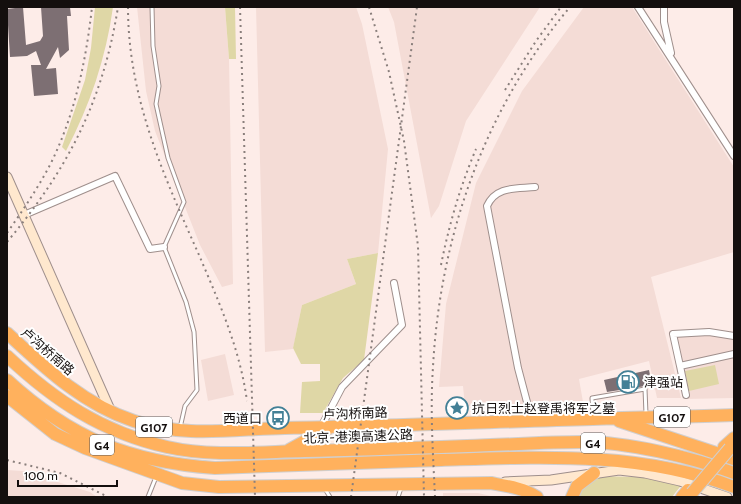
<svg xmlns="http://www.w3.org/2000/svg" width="741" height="504" font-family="Cabin,'Noto Sans SC',sans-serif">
  <rect width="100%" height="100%" fill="#fdece8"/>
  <path fill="#f4dcd6" d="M137,7h88l4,52 4,225 -11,3 -22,-42 -45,-114 -9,-40z
    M256,7h100l6,17 26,125 -10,104 -31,6 9,25 -54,21 -9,44 -28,3z
    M388,7h152l-74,114 -27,85 -8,12 -37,-196z
    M584,7h48l102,160v85l-83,25 30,121h-24l-8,-37 -70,18 4,23 -118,4 -2,-20 -24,1 7,-83 30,-121 46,-92z
    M708,328l26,5v65l-49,1 -15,-67z
    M225,354l9,41 -26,6 -7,-41z
    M7,470l15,1 68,21 7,5h-90z
    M443,493h35l17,4h-52z"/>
  <path fill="#dfd7a6" d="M95,7h18c-7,51 -23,98 -47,144l-4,-4 23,-67 6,-32z
    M225,7h10l1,52h-7z
    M378,253l-14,107 -21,18 -20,35h-23l2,-31 18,-1v-17h-19l-8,-16 9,-43 54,-21 -9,-25z
    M715,365l4,19 -30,7 -4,-20z
    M596,476l91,2 -15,19h-98z"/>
  <path fill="#7d6f73" d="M23,7l3,38 14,-4 3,-5 -2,-29h29l1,9h-4l2,34 -9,8 -2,-11 -12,22 10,-1 2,26 -24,2 -3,-31h10l-5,-14 -9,5 -17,1 -3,-48z
    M649,370l3,15 -45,7 -3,-12z"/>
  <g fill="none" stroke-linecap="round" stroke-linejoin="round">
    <g stroke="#9f8f8c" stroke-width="5">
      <path id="lane" d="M152,7l1,39 6,40 -3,18 12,54 16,44 -20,45 22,55 8,30 3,58 -12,16 -5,22
        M593,416l-1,-18 53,-9 1,25
        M325,489l5,8
        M148,497l8,-20
        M398,497l3,-9"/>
    </g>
    <g stroke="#9f8f8c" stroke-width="8">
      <path id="street" d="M638,7l96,149
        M664,7v15l7,31
        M24,215l91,-39 35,73 14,-2
        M680,366l-7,-32 36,-2 25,4
        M686,395l-6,-29 54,-12
        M532,421l-14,-53 -31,-162c9,-20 29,-17 48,-19
        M321,427l21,-40 60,-62 -8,-42"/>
    </g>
    <g stroke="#9f8f8c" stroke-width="11">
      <path id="secondary" d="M7,177l104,235
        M505,482l46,-2 68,-10 26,3 35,8 47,16"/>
    </g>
    <g stroke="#d0cfcf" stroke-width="14">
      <path id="highway" d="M7,333c38,35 77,72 127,88 50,17 99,8 151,7 103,-2 205,-6 308,-9 47,-2 94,-2 141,-4
        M7,356c48,45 95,76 160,91 44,10 92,5 137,4 54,-1 109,-3 163,-5 38,-1 77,-4 115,-4 46,0 109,15 152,31
        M7,380c63,58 122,82 208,88 75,-3 151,-5 226,-8 99,-3 199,-9 293,27
        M7,396l48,38 30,14 97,35 37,4 272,-4c16,3 32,5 46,14
        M619,421l115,38
        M724,447l10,-9
        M289,450l40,-22
        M572,497l5,-11 17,-13
        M682,497l6,-7"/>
    </g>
    <use href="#lane" stroke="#fff" stroke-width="3"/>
    <use href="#street" stroke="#fff" stroke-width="6"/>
    <use href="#secondary" stroke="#ffe8ce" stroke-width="9"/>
    <use href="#highway" stroke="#ffb15d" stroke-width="12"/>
    <path stroke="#8a7f7c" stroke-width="2" stroke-dasharray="2 4" stroke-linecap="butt" d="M128,7c0,90 35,167 71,248 20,47 41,94 48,146
      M240,7l15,490
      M369,7l20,65 15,69 14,105 6,251
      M505,90l31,-49 25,-34
      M7,233c16,-23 31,-45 44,-70 24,-49 35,-102 41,-156
      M7,242c61,-73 96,-141 111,-235
      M441,265c8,-40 19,-78 35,-116
      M7,460l53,13 48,24
      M351,497l66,-490
      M435,497c-2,-43 -5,-87 -2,-130 7,-131 52,-259 137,-360"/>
    <g stroke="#d0cfcf" stroke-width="14" stroke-linecap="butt">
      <path id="highway-bridge" d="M692,493l38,-45"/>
    </g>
    <use href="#highway-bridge" stroke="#ffb15d" stroke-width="12"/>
  </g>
  <defs>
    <g id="fuel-ring" transform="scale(1.15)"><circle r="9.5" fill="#fff" stroke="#438096" stroke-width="1.5"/><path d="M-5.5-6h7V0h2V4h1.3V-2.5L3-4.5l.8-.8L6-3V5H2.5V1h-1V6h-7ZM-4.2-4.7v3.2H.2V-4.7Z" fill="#438096"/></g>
    <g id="sight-ring" transform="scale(1.15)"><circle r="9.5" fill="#fff" stroke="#438096" stroke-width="1.5"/><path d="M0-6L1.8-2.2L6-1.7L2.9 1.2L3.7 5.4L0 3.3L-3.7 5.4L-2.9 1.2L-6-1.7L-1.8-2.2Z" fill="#438096"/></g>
    <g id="bus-ring" transform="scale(1.15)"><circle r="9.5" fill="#fff" stroke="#438096" stroke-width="1.5"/><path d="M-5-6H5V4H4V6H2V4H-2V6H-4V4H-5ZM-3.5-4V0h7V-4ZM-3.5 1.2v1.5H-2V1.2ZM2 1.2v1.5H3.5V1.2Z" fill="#438096"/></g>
  </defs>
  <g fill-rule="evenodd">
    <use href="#fuel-ring" x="628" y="382"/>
    <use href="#sight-ring" x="457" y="408"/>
    <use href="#bus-ring" x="278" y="418"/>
  </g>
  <g text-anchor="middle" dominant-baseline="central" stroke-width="4" stroke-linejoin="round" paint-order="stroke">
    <g fill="#fff" stroke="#5a5756" stroke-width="1">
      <rect x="654" y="407" width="36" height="20" rx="3"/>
      <rect x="136" y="417" width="36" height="20" rx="3"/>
      <rect x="581" y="433" width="24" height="20" rx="3"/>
      <rect x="90" y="435" width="24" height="20" rx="3"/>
    </g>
    <g font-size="12" font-weight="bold" fill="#140f0e">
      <text x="672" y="417">G107</text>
      <text x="154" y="427">G107</text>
      <text x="593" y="443">G4</text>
      <text x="102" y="445">G4</text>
    </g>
    <g font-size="13" fill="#140f0e" stroke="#fff">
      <text transform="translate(48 351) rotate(41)">卢沟桥南路</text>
      <text transform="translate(355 413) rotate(-2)">卢沟桥南路</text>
      <text transform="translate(358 436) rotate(-2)">北京-港澳高速公路</text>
    </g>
    <g font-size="13" fill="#140f0e" stroke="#fff" text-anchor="start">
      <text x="644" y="382">津强站</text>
      <text x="472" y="408">抗日烈士赵登禹将军之墓</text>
      <text x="262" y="418" text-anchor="end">西道口</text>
    </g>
  </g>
  <rect width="741" height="504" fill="none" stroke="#140f0e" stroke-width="16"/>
  <path d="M18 480v6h99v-6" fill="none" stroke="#140f0e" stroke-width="2"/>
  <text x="24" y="480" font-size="12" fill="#140f0e" stroke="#ffffff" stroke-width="3" paint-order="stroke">100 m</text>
</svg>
